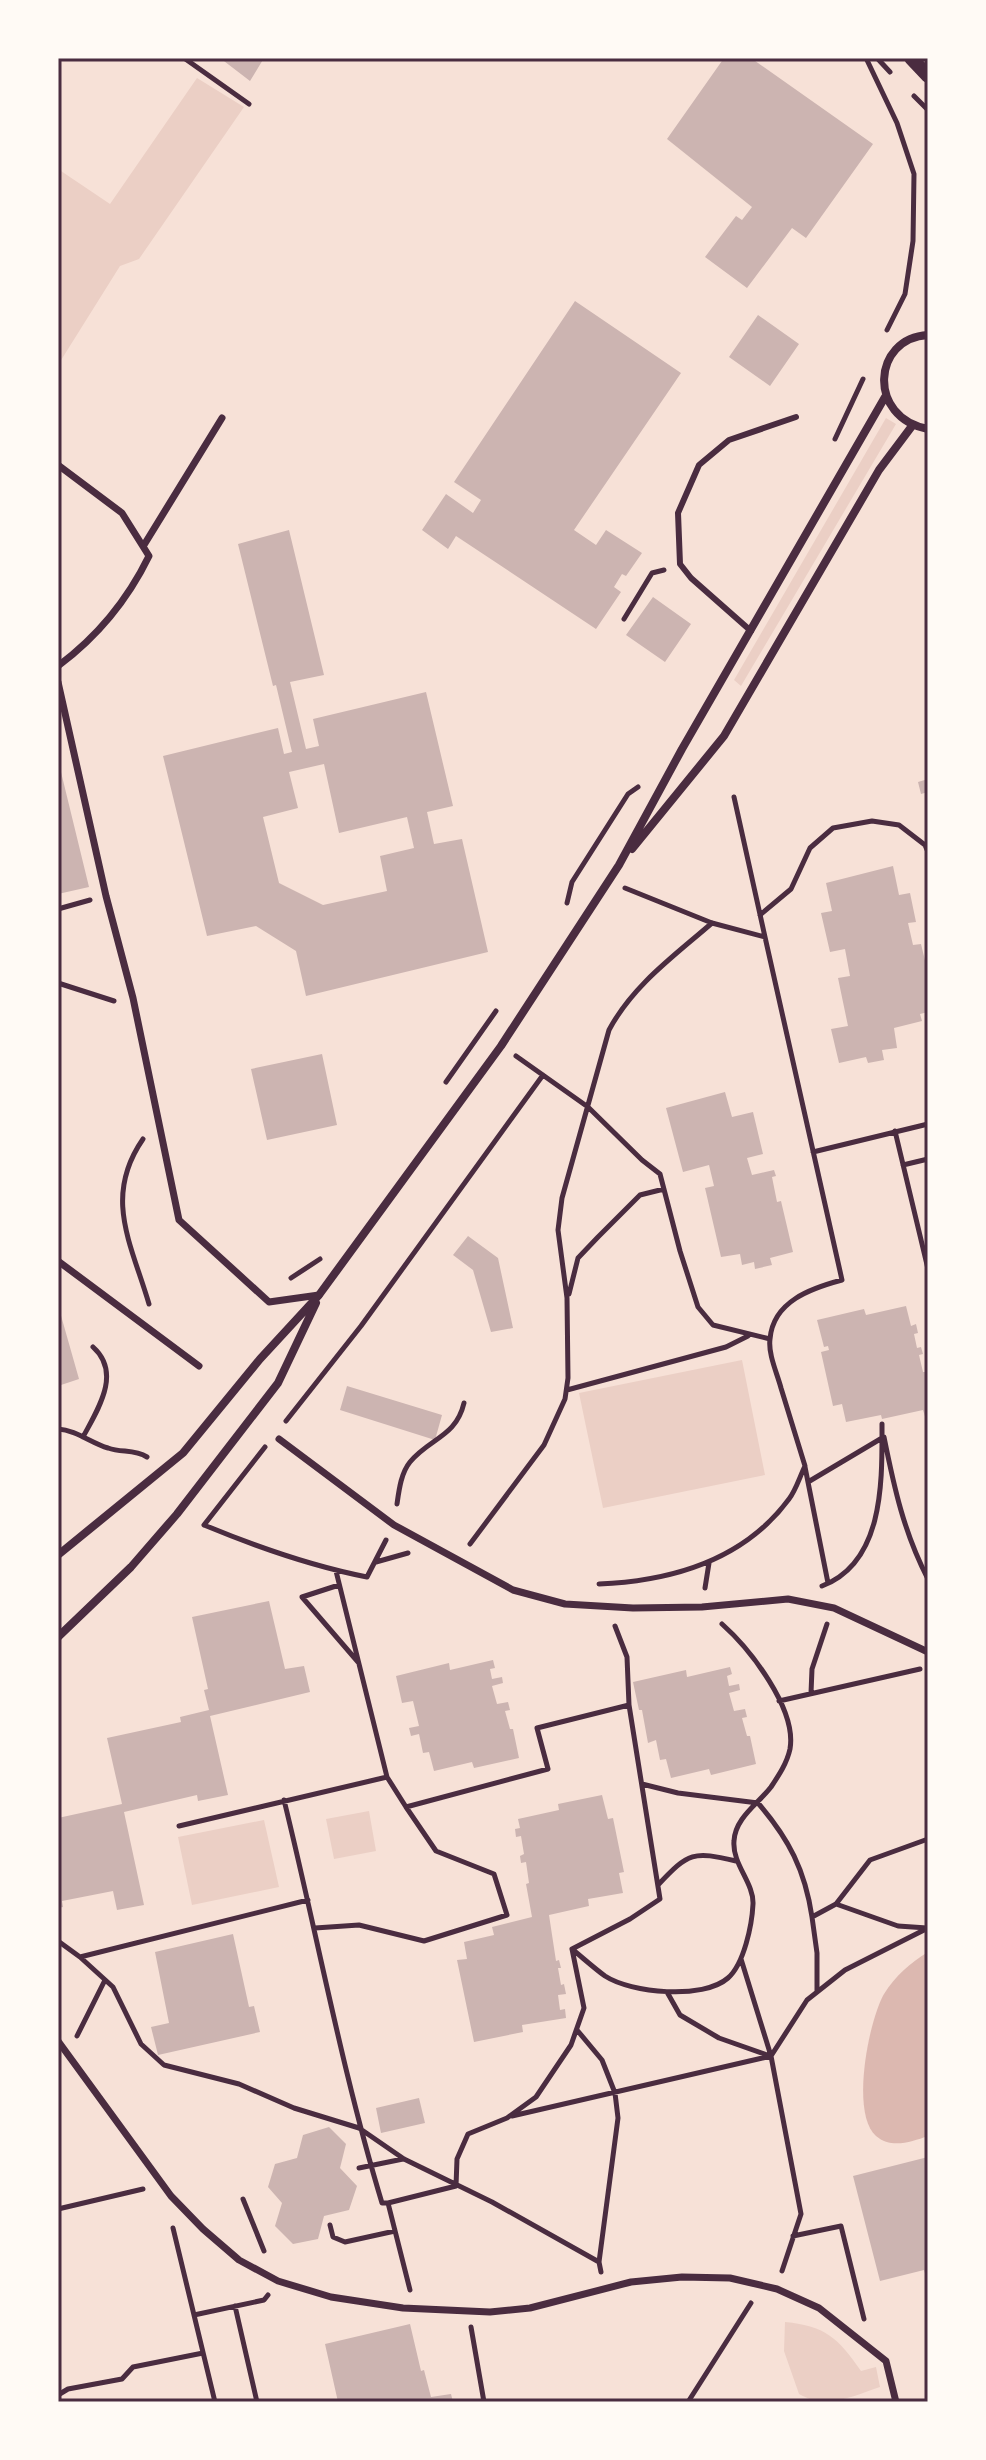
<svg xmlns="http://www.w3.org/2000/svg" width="986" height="2460" font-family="Overpass,sans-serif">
  <rect width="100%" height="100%" fill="#f7e1d7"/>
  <path fill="#ebcfc5" d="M197,78l47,29 -105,152 -19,7 -62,99v-196l52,35z
    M886,418l10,6 -155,262 -7,-6z
    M742,1360l23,115 -162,33 -24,-115z
    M369,1811l7,40 -42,8 -8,-40z
    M264,1820l15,67 -87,18 -14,-68z
    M785,2322c41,4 53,16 76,49l15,-4 4,20c-27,9 -54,23 -81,7l-15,-43z"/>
  <path fill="#dcb8b0" d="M928,1952v184c-17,6 -37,13 -52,0 -26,-23 -7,-116 8,-142 11,-18 26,-31 44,-42z"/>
  <path fill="#ccb4b1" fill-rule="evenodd" d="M220,58h44l-14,23z
    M724,58h27l122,86 -67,94 -14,-10 -45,60 -42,-31 31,-41 6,4 10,-13 -85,-68z
    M575,301l106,72 -107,157 22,15 10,-15 36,23 -16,23 -4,-2 -8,13 7,5 -25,37 -140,-93 -8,13 -26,-19 24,-36 27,19 8,-13 -27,-18z
    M758,315l41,29 -29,42 -41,-29z
    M289,530l35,145 -34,7 16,67 13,-3 -6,-27 113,-27 27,114 -26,6 7,32 28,-5 26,113 -182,44 -10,-45 -40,-25 -49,10 -44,-180 115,-28 6,26 8,-2 -16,-67 -3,1 -35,-142zM324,764l15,69 68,-16 7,31 -34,8 7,35 -64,14 -44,-22 -16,-66 35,-9 -9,-36z
    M653,597l38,27 -26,38 -39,-27z
    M58,772h3l28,115 -31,7z
    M928,779v13l-7,2 -3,-12z
    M893,866l6,29 11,-2 6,29 -8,1 5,22 8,-1 7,29v39l-8,2 2,7 -28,7 3,20 -15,2 2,10 -16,3 -2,-6 -27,6 -8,-34 17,-3 -10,-48 12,-2 -5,-27 -15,3 -9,-39 11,-2 -6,-28z
    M322,1054l15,71 -70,15 -16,-71z
    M725,1092l7,25 21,-5 10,42 -16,4 5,17 22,-5 2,6 -4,1 5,25 4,-1 12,51 -23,6 2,7 -17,4 -1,-7 -12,3 -2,-11 -19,3 -16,-69 9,-2 -5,-21 -26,7 -17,-64z
    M468,1236l30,22 15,70 -22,4 -18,-62 -20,-15z
    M58,1305l21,74 -21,7z
    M906,1306l5,20 5,-2 2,9 -4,1 3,14 4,-1 2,7 -4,1 4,17h4l1,6v48l-5,-16 -41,9 -1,-4 -35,7 -4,-18 -9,2 -12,-54 8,-2 -1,-4 -4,1 -7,-27 47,-11 2,6z
    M347,1386l95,29 -7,25 -95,-30z
    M269,1601l16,68 19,-3 6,26 -100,24 18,79 -30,6 -1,-6 -73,17 20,93 -27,5 -4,-19 -51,10 1,6 -5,1v-90l64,-14 -15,-66 74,-16 -1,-5 29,-7 -5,-20 4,-1 -16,-72z
    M493,1660l2,8 -5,1 2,10 10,-2 1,6 -11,3 5,18 11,-2 2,8 -5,1 5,18h3l6,29 -45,10 -2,-6 -38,9 -5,-19 -6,1 -4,-19 -8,2 -2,-8 10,-2 -6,-25 -11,2 -6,-27 53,-13 1,7z
    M730,1667l2,7 -5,2 2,10 10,-2 1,6 -11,3 5,18 11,-2 2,8 -5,1 5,18h3l6,28 -45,11 -2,-6 -38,9 -5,-19 -6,1 -4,-20 -8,3 -6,-33h-3l-6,-28 53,-12 1,7z
    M602,1795l6,24 5,-1 11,54 -5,1 4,20 -35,6 1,7 -40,9 7,46 3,-1 2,8h-3l3,17 3,-1 2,10 -8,1 2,15 5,-1 1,9 -44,7 1,7 -49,10 -17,-82 10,-1 -3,-17 30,-7 -2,-8 40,-10 -6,-33 3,-1 -3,-21 -5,1 -1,-7 4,-2 -3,-18 -5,1 -1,-8 5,-1 -2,-9 41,-9 -1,-6z
    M233,1934l16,73 5,-1 6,26 -102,23 -7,-28 18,-4 -14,-71z
    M419,2098l6,25 -44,10 -5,-25z
    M329,2127l17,17 -6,24 17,18 -8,24 -25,6 -6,23 -25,5 -18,-18 7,-23 -14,-16 7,-23 22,-6 6,-23z
    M928,2157v126l-4,-13 -44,11 -27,-105z
    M410,2324l11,47 3,-1 7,27 20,-3 2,8h-115l-13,-58z"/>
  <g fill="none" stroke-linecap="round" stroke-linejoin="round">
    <path stroke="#4a2c40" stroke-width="5" d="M184,58l65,46
      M866,58l31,65 17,51 -1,67 -8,53 -18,36
      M877,58l13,14
      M914,96l14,14
      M835,439l28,-60
      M624,619l28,-46 12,-3
      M734,797l31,140
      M567,903l5,-21 56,-88 10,-7
      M58,909l32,-9
      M760,915l31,-26 19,-41 23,-20 39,-7 27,4 26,20 3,7
      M58,983l56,18
      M516,1056l72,51 54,53 18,14 20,77 18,56 15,18 57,14
      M446,1082l50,-71
      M895,1131l33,138
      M143,1139c-40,58 -12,104 6,165
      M813,1152l115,-28
      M903,1165l25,-6
      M291,1278l29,-19
      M569,1294l9,-36 20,-21 42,-42 24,-6
      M567,1390l159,-43 22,-11
      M286,1421l75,-95 182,-251
      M58,1429c18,1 33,14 50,19 14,5 26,1 39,9
      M83,1437c15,-28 39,-64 10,-90
      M884,1437c10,50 20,96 44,142
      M805,1467l23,116
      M808,1482l74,-44
      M397,1504c2,-14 4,-31 13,-42 20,-24 46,-25 54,-59
      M204,1525l61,-78
      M204,1525c53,22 107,41 163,52l19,-37
      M470,1544l74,-99 21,-46 3,-21 -1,-80 -9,-68 4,-32 47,-168c24,-45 65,-74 103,-107
      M376,1562l32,-9
      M336,1571l51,206 19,30 142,-38 -11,-41 92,-23 31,194 -30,20 -58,30
      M599,1584c72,-3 145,-24 190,-85 7,-9 11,-23 16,-33 -8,-26 -16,-52 -24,-78 -4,-15 -13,-34 -11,-49 3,-38 42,-51 72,-59l-77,-343 -53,-14 -87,-35
      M339,1585l-37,12 56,65
      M822,1586c63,-24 60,-107 60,-162
      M705,1588l4,-25
      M615,1626l12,31 2,48
      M811,1693l1,-24 15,-45
      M779,1701l141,-32
      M642,1784l36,9 80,10c31,36 47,67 54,114l24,-13 62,22 29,2
      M284,1800c33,134 58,271 98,403h6l22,87
      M179,1826l208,-49
      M658,1885c31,-33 35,-34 78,-24
      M836,1904l34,-44 58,-21
      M812,1917l5,36v39
      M315,1928l44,-3 65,16 83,-26 -13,-41 -58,-23 -30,-44
      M58,1941l22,16 228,-57
      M80,1957l33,30 28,57 23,21 75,19 55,24 65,20 45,31 88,43 107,60
      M741,1959l30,97 30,158 -19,57
      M667,1992l13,23 39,23 51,18
      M577,2030l25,30 13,33 3,25 -19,144 2,10
      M77,2036l28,-56
      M512,2116l259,-60 36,-56 38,-30 83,-42
      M359,2168l44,-9
      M243,2199l21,52
      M388,2203l68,-17 1,-27 11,-25 39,-16 29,-21 35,-52 13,-37 -12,-59c11,9 22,19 33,27 26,17 98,24 123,2 16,-14 24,-53 25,-74 1,-21 -21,-40 -19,-63 1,-23 24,-37 37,-54 8,-12 16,-24 19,-38 7,-40 -40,-100 -68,-125
      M58,2209l85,-20
      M330,2225l3,12 12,5 50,-11
      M173,2228l42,174
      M793,2236l48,-10 23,93
      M235,2306l22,96
      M194,2315l70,-15 4,-5
      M471,2327l13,75
      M58,2395l10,-6 54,-10 11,-12 70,-14
      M688,2402l63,-99"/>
    <path stroke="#4a2c40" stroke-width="6" d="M751,631l-60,-53 -11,-14 -2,-51 21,-48 30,-25 67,-23"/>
    <path stroke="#4a2c40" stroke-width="7" d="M58,465l64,48 27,43c-21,43 -52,81 -91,110
      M144,545l78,-127
      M58,682l48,214 27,102 46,222 90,82 50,-7
      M58,1261l141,105
      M279,1439l115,86 119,65 52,14 68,4 69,-1 86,-8 46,9 94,44
      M58,2041l113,155 32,33 36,31 39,21 53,16 72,11 87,4 40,-4 101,-26 51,-5 48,1 47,11 42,19 67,53 10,41"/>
    <path stroke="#4a2c40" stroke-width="8" d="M928,335c-56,3 -61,83 0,94
      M632,849l92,-113 155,-266 33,-44
      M58,1555l125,-102 77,-94 59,-64 182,-249 118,-181 63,-116 203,-352
      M58,1637l73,-70 46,-53 101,-131 38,-80"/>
    <path stroke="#4a2c40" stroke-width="14" d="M911,58l17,18"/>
  </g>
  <rect width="986" height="2460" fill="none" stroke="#fffaf5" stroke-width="120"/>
  <rect x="60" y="60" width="866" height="2340" fill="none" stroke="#4a2c40" stroke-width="3"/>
</svg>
